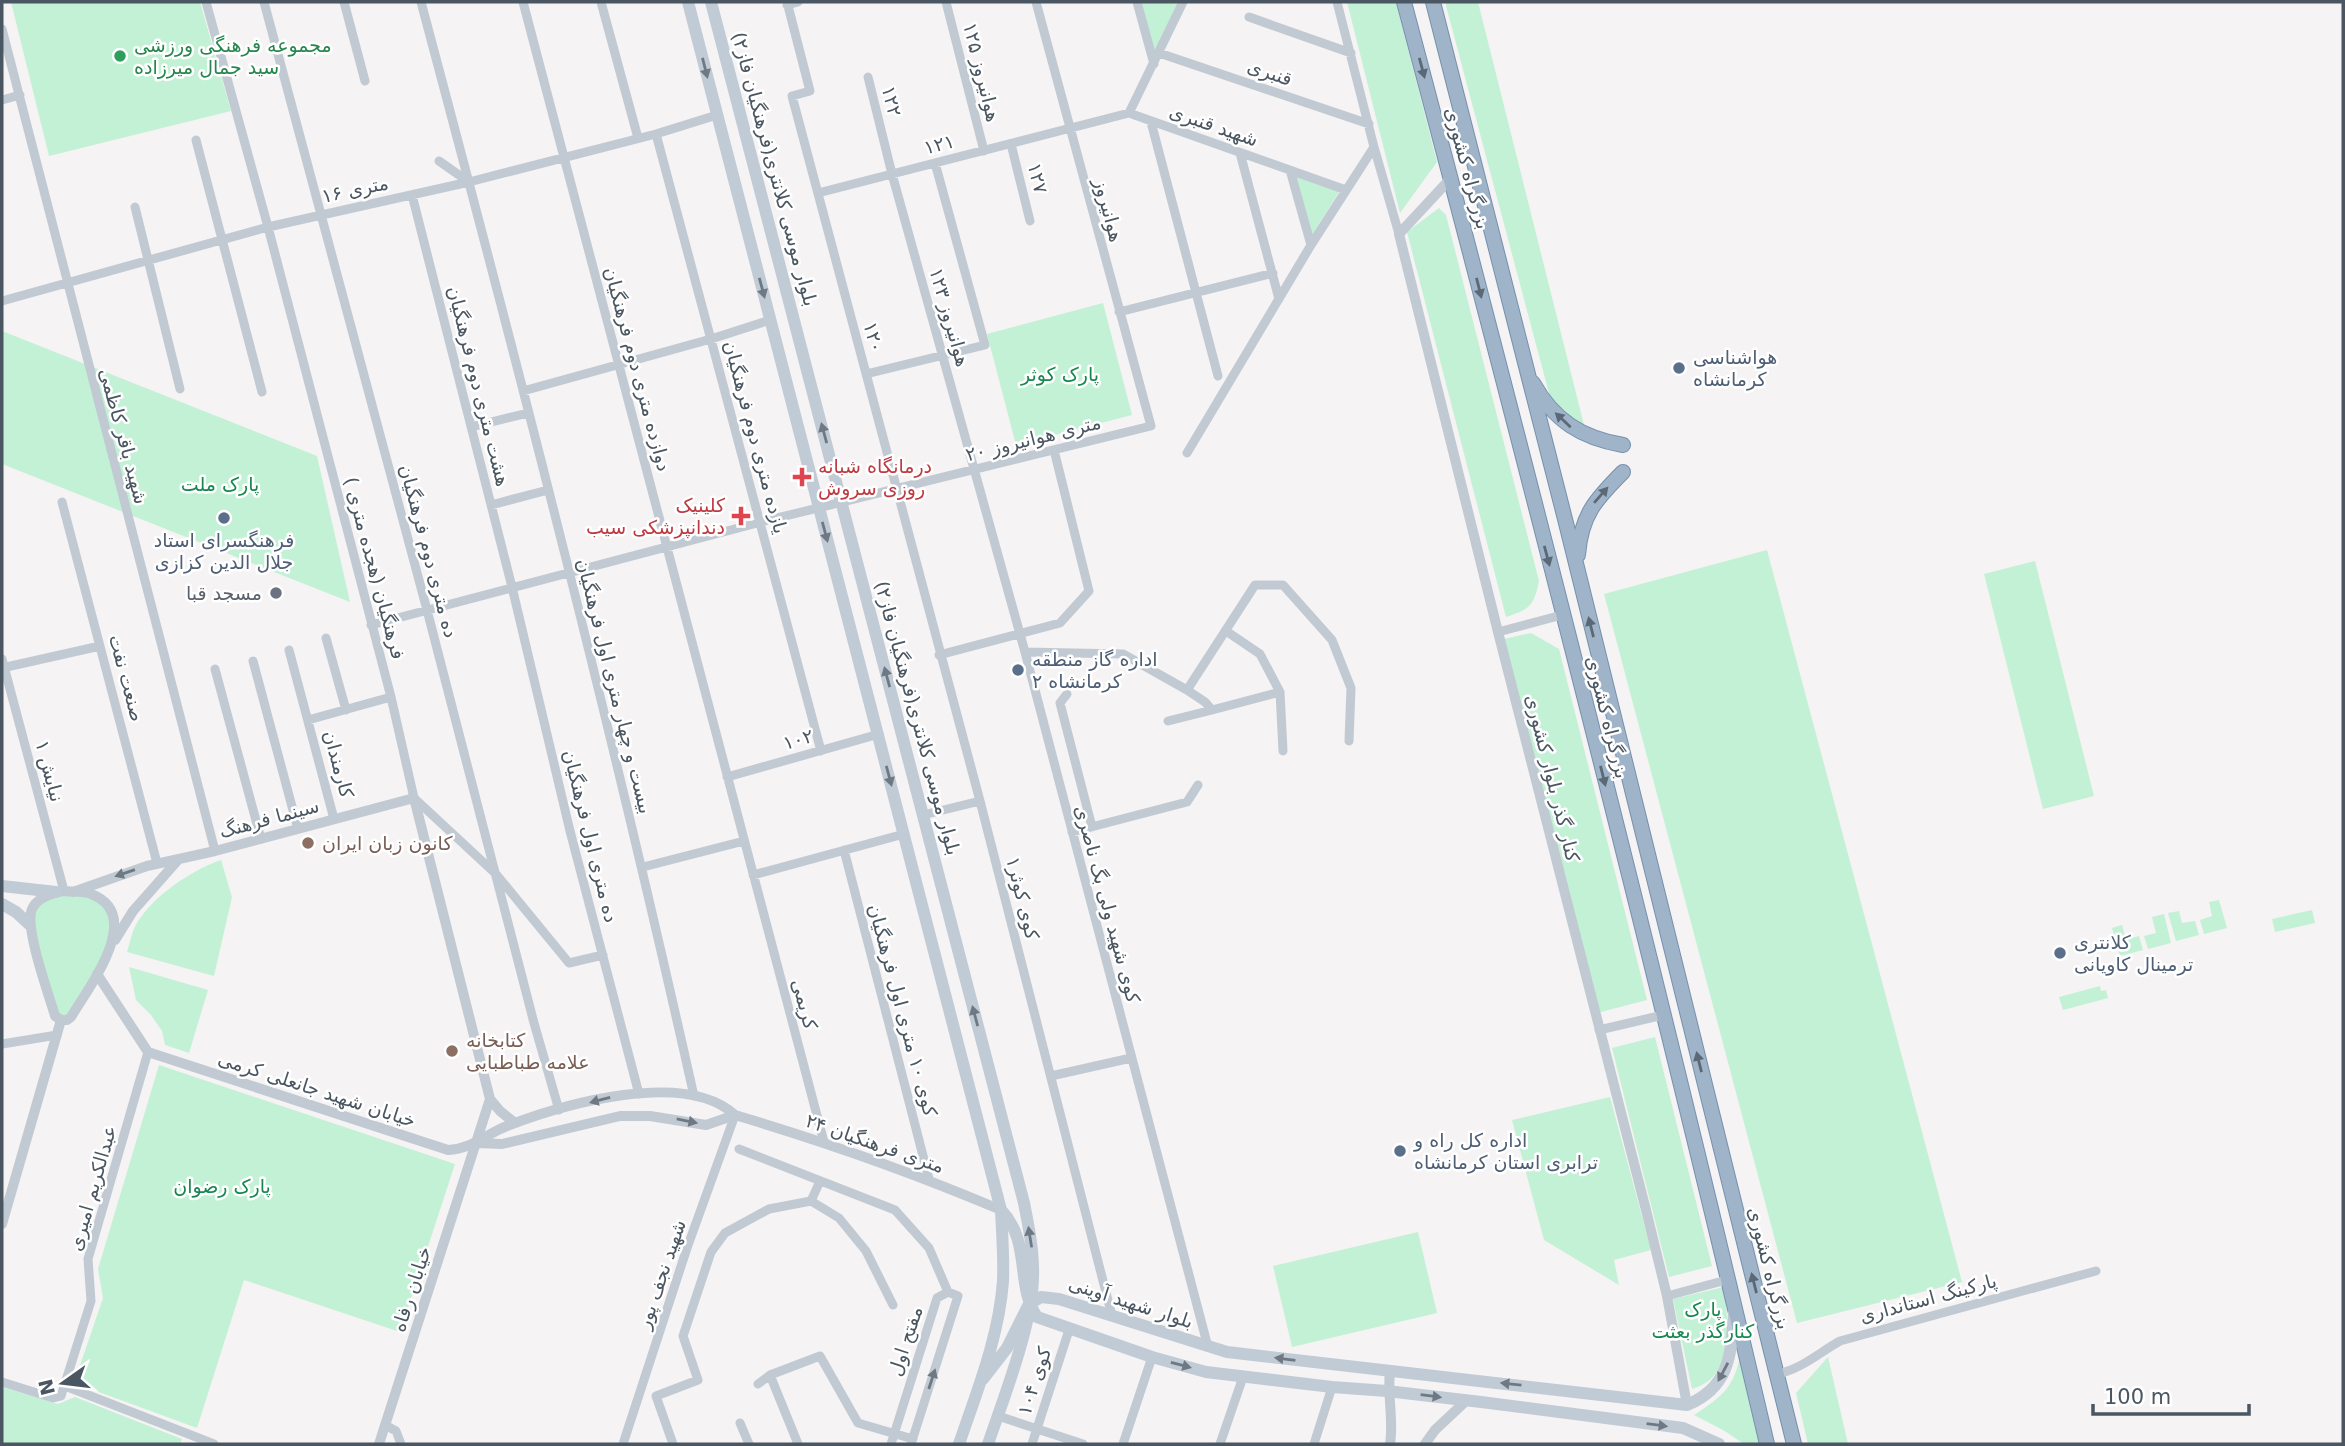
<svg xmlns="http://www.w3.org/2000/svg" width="2345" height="1446" font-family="'DejaVu Sans',Cairo,sans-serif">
  <rect width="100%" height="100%" fill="#f5f3f3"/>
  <path fill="#c3f1d5" d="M11,2h189l31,109 -182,45z
    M1141,2h38l-24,52z
    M1347,2h49l41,160 -37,51z
    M1445,2h33l106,423 -16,-8 -18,-20z
    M1296,176l43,16 -27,43z
    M1439,208l7,7 93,366c-5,25 -9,28 -33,36l-99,-385z
    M1103,303l29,112 -116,30 -29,-111z
    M2,331l315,125 33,146 -348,-138z
    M1767,550l195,732 -165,41 -193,-729z
    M2035,561l59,235 -51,13 -59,-235z
    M1531,633l28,16 88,351 -50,13 -93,-374z
    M221,860l11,37 -18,79 -87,-24c2,-7 4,-14 6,-21 13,-31 58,-61 88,-71z
    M57,894l33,2 13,10 9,14 -1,23 -42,73 -7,1 -5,-5 -25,-87c3,-18 9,-23 25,-31z
    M2219,900l8,28 -23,6 -4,-14 12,-4 -3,-14z
    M2312,910l3,13 -40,9 -3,-13z
    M2179,911l3,12 13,-2 4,14 -23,6 -8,-28z
    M2164,914l7,29 -23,6 -4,-13 12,-3 -4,-16z
    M2122,925l4,15 13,-4 4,14 -23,6 -8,-28z
    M129,967l79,23 -19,63 -24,-8 -3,-14 -11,-16 -15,-15z
    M2100,986l1,5 5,-1 2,8 -45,12 -4,-13z
    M1655,1037l57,229 -43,11 -57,-229z
    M159,1065l296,99 -55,168 -156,-52 -47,148 -123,-45 29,-85 -5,-29z
    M1610,1097l41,153 -37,10 5,25 -75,-45 -32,-120z
    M1418,1232l19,81 -145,34 -19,-81z
    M1724,1287c3,28 11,75 -17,95 -4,3 -10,5 -15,7l-19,-90z
    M1740,1357l19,87h-15l-21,-14 -29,-15c26,-17 39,-26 46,-58z
    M1828,1357l20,87h-40l-12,-51z
    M2,1387l56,17 17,-7 107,42 -2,5h-178z"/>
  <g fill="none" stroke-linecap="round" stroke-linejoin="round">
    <g stroke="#7690ad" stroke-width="16">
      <path id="trunk" d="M1404,2c127,479 250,960 363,1442
        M1433,2l133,521 228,921
        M1533,383c21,38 49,55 90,62
        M1578,555c3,-40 18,-56 45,-83"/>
    </g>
    <path stroke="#c1cad2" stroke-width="9" d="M206,2l62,225 123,470 23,101 82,76 73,89 34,-8
      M264,2l163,608 107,413 25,87
      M344,2l21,79
      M421,2c97,363 191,727 273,1094
      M523,2l301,1140
      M601,2l37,136
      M787,2l23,89 -18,5 188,705 132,515
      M946,2l38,149
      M1137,2l17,62
      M787,5l11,-3
      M1249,17l102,36
      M2,29l213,822
      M1159,53l210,71
      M868,77l24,97 133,478 183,695
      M2,100l18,-5
      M1129,113l54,-111
      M1151,122l67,254
      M656,134l165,617
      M196,140l66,252
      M1011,144l19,77
      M1374,147l25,87
      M1240,153l39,146
      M439,161l30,21
      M1290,170l21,75
      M818,193l311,-80 217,77
      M412,195l100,392 58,244 69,263
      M135,207l45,182
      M2,301l266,-74 201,-45 187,-48 61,-19
      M1119,312l154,-39
      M866,374l119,-29 -50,-182
      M523,391l188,-52 59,-19
      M471,427l57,-14
      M1187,453l124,-208 63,-98 -37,-145
      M62,502l95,361
      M491,505l57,-15
      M371,625l390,-103 390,-96 -115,-424
      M1226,631l34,23 20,38
      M1498,632l64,-17
      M326,638l20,72
      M289,650l45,169
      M1025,652l98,2 64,36 18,12 7,8 68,-18 3,59
      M939,655l121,-32 29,-32 -35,-141
      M2,659l62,232
      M253,661l45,168
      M2,668l98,-22
      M215,669l46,170
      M1187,690l68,-105h28l49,55 19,48 -2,53
      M1067,694l-7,9 32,124
      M308,720l83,-23
      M1168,721l44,-11
      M727,777l152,-43
      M923,815l57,-14
      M1072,832l115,-30 11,-17
      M844,850l85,329
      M643,867l101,-26
      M753,875l151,-41
      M1599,1030l64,-15
      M2,1044l55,-9
      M1051,1076l80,-18
      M739,1149l156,61 34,38 19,44
      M811,1201l9,-20
      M1667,1296l63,-17
      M1777,1374c23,-4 43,-22 63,-33l256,-70
      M770,1375l28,69
      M2,1382l51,16 8,-2 30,-95 -3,-42 60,-207
      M758,1384l12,-9 50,-19 38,67 55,16
      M65,1386l149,58
      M998,1416l85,28
      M740,1423l9,21
      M385,1425l11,6 5,13
      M623,1444l64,-196 48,-133
      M673,1444l-17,-48 42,-16 -15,-44 28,-84 14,-19 44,-24 42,-8 28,17 27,33 27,54
      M891,1444l46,-146 11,-6 10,4 -47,148
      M1032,1444l37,-114
      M1123,1444l29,-87
      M1220,1444l23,-67
      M1314,1444l18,-57"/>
    <path stroke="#c1cad2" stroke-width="10" d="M1451,178l-52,56 99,398 148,578 21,86 20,109
      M64,891c8,1 20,0 27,3 55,21 -3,94 -20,123l-4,3h-6l-6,-4c-6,-21 -31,-89 -23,-107 5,-11 20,-16 32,-18z
      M73,892l74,-26 68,-15 199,-53 76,301 -111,345
      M115,940l18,-29 45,-51
      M97,974l51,78 300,98c24,-1 38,-16 59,-24 57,-22 178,-57 228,-11 91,27 179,58 266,95
      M490,1099l10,12 15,12
      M476,1143l26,1 118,-28h30l56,9 29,-10
      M2,1224l59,-204
      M1390,1444c4,-24 -3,-48 0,-73
      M1425,1444l10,-14 32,-30"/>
    <path stroke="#c1cbd6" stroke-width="12" d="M688,2l313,1208c1,23 3,47 2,71 -4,56 -26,110 -44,163
      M711,2l313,1201c5,25 10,50 9,75 -1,48 -29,119 -45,166
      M2,886l54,6
      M2,904l14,8 13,12
      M1001,1210c31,32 14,75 36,107l115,40 54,15 126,15 55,4 94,11 202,26 36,16
      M983,1379l24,-31 22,-44 12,-7 18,2 168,53 460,53c43,-18 44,-50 47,-92"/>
    <use href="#trunk" stroke="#9fb4c9" stroke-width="14"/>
  </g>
  <defs><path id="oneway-solid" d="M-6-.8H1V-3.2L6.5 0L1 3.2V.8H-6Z" transform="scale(1.75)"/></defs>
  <g fill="#6e7984">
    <use href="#oneway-solid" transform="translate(705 68) rotate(76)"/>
    <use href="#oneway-solid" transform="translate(762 288) rotate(75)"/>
    <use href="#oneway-solid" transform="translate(824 433) rotate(-105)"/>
    <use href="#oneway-solid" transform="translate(825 532) rotate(75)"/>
    <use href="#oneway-solid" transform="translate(887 677) rotate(-105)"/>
    <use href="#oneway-solid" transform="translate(889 776) rotate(75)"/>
    <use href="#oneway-solid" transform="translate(975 1016) rotate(-105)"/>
    <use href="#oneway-solid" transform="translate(1030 1237) rotate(-99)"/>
    <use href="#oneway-solid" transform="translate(1285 1359) rotate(-173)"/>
    <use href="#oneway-solid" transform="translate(1181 1365) rotate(15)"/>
    <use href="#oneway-solid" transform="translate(1723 1372) rotate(118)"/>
    <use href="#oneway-solid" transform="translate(1511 1384) rotate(-174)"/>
    <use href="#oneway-solid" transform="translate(1431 1396) rotate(7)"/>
    <use href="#oneway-solid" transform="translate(1657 1425) rotate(7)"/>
  </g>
  <g fill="#5b6976">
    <use href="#oneway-solid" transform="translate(1422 68) rotate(75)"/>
    <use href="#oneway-solid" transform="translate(1479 288) rotate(76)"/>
    <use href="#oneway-solid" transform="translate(1563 420) rotate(-137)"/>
    <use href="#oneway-solid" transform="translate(1601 495) rotate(-49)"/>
    <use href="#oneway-solid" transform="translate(1547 556) rotate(75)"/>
    <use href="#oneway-solid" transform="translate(1591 627) rotate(-104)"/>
    <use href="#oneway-solid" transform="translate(1603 776) rotate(76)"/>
    <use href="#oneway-solid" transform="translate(1699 1062) rotate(-104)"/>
    <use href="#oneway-solid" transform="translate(1754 1283) rotate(-104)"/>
  </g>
  <g fill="#6e7983">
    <use href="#oneway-solid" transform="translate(125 873) rotate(161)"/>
    <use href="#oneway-solid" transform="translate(600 1100) rotate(165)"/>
    <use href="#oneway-solid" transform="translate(687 1121) rotate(11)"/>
    <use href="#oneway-solid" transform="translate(932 1379) rotate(-72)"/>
  </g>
  <circle fill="#2e9e5b" stroke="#fff" stroke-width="2.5" cx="120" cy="56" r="7"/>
  <g fill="#5c6f8a" stroke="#fff" stroke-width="2.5">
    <circle cx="1679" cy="368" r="7"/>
    <circle cx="224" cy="518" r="7"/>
    <circle cx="1018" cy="670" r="7"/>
    <circle cx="2060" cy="953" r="7"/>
    <circle cx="1400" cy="1151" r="7"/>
  </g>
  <g fill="#e0444e" stroke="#fff" stroke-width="2.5">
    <path d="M798.5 466.5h7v7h7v7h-7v7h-7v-7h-7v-7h7z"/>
    <path d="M737.5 505.5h7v7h7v7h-7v7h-7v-7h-7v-7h7z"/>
  </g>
  <circle fill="#6b7280" stroke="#fff" stroke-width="2.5" cx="276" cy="593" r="7"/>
  <g fill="#8d6e63" stroke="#fff" stroke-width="2.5">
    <circle cx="308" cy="843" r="7"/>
    <circle cx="452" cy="1051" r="7"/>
  </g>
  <g text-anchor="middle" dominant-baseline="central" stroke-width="5" stroke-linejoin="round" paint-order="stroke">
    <g font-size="19" fill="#27864d" stroke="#fff" text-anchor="start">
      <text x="134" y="45">مجموعه فرهنگی ورزشی<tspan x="134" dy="22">سید جمال میرزاده</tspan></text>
    </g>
    <g font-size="19" fill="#4a5661" stroke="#fff">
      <text transform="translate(982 72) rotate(76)">هوانیروز ۱۲۵</text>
      <text transform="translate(1270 72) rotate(19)">قنبری</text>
      <text transform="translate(892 101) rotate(76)">۱۲۲</text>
      <text transform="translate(1214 125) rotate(19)">شهید قنبری</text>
      <text transform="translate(939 144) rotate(-14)">۱۲۱</text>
      <text transform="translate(1468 168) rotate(75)">بزرگراه کشوری</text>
      <text transform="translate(775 169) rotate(75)">بلوار موسی کلانتری(فرهنگیان فاز۲)</text>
      <text transform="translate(1038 178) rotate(76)">۱۲۷</text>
      <text transform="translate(355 189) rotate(-12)">۱۶ متری</text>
      <text transform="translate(1109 210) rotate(75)">هوانیروز</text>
      <text transform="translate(950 317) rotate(74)">۱۲۳ هوانیروز</text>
      <text transform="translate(874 337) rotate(75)">۱۲۰</text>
      <text transform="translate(638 369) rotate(75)">دوازده متری دوم فرهنگیان</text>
      <text transform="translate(479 386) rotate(76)">هشت متری دوم فرهنگیان</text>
      <text transform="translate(124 436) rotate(75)">شهید باقر کاظمی</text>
      <text transform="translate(756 437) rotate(75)">یازده متری دوم فرهنگیان</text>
      <text transform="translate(1033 438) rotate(-14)">۲۰ متری هوانیروز</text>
      <text transform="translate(429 551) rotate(75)">ده متری دوم فرهنگیان</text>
      <text transform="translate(375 568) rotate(75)">فرهنگیان (هجده متری )</text>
      <text transform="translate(127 678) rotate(75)">صنعت نفت</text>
      <text transform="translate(615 686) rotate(76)">بیست و چهار متری اول فرهنگیان</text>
      <text transform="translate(1608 717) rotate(76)">بزرگراه کشوری</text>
      <text transform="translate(918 718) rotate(75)">بلوار موسی کلانتری(فرهنگیان فاز۲)</text>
      <text transform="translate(798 739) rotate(-16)">۱۰۲</text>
      <text transform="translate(339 764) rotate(75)">کارمندان</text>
      <text transform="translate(50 771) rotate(75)">نیایش ۱</text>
      <text transform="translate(1553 778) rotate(76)">کنار گذر بلوار کشوری</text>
      <text transform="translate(269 818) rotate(-15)">سینما فرهنگ</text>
      <text transform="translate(591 836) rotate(76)">ده متری اول فرهنگیان</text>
      <text transform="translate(1023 898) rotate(76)">کوی کوثر۱</text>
      <text transform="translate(1108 904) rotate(75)">کوی شهید ولی بگ ناصری</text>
      <text transform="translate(805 1004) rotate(75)">کریمی</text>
      <text transform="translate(903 1010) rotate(75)">کوی ۱۰ متری اول فرهنگیان</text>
      <text transform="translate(317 1089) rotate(18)">خیابان شهید جانعلی کرمی</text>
      <text transform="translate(875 1143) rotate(19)">۲۴ متری فرهنگیان</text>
      <text transform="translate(92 1188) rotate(-74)">عبدالکریم امیری</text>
      <text transform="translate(1770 1268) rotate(76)">بزرگراه کشوری</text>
      <text transform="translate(661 1274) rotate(-71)">شهید نجف پور</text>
      <text transform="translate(411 1289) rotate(-72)">خیابان رفاه</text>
      <text transform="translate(1928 1298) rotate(-15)">پارکینگ استانداری</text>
      <text transform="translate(1131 1302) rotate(18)">بلوار شهید آوینی</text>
      <text transform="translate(905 1341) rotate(-72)">مفتح اول</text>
      <text transform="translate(1034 1381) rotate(-72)">کوی ۱۰۴</text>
    </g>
    <g font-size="19" fill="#4e5e75" stroke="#fff" text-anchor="start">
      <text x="1693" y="357">هواشناسی<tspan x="1693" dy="22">کرمانشاه</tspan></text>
      <text x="224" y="540" text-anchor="middle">فرهنگسرای استاد<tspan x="224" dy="22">جلال الدین کزازی</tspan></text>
      <text x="1032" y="659">اداره گاز منطقه<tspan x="1032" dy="22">۲ کرمانشاه</tspan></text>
      <text x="2074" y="942">کلانتری<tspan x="2074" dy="22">ترمینال کاویانی</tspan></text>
      <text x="1414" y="1140">اداره کل راه و<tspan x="1414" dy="22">ترابری استان کرمانشاه</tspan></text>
    </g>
    <g font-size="19" fill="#17864f" stroke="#fff">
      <text x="1060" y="374">پارک کوثر</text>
      <text x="220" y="484">پارک ملت</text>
      <text x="222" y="1186">پارک رضوان</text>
      <text x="1703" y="1309">پارک<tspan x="1703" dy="22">کنارگذر بعثت</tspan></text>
    </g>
    <g font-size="19" fill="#be3a42" stroke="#fff" text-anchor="start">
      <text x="818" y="466">درمانگاه شبانه<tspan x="818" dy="22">روزی سروش</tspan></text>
      <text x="725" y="505" text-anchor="end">کلینیک<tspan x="725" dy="22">دندانپزشکی سیب</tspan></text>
    </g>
    <g font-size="19" fill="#5b616d" stroke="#fff" text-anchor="end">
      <text x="262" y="593">مسجد قبا</text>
    </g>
    <g font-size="19" fill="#785e54" stroke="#fff" text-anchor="start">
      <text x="322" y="843">کانون زبان ایران</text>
      <text x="466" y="1040">کتابخانه<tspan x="466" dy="22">علامه طباطبایی</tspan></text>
    </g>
  </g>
  <rect width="2345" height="1446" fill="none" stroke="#4a5661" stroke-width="7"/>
  <g transform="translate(63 1383) rotate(256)" stroke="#ffffff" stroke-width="5" paint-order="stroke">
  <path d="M0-5L12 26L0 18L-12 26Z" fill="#4a5661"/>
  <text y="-10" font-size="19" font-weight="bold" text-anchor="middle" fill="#4a5661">N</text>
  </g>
  <path d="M2093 1404v10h156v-10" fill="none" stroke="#4a5661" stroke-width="3.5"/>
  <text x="2104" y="1404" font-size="21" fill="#4a5661" stroke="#ffffff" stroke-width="5" paint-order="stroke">100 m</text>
</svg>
